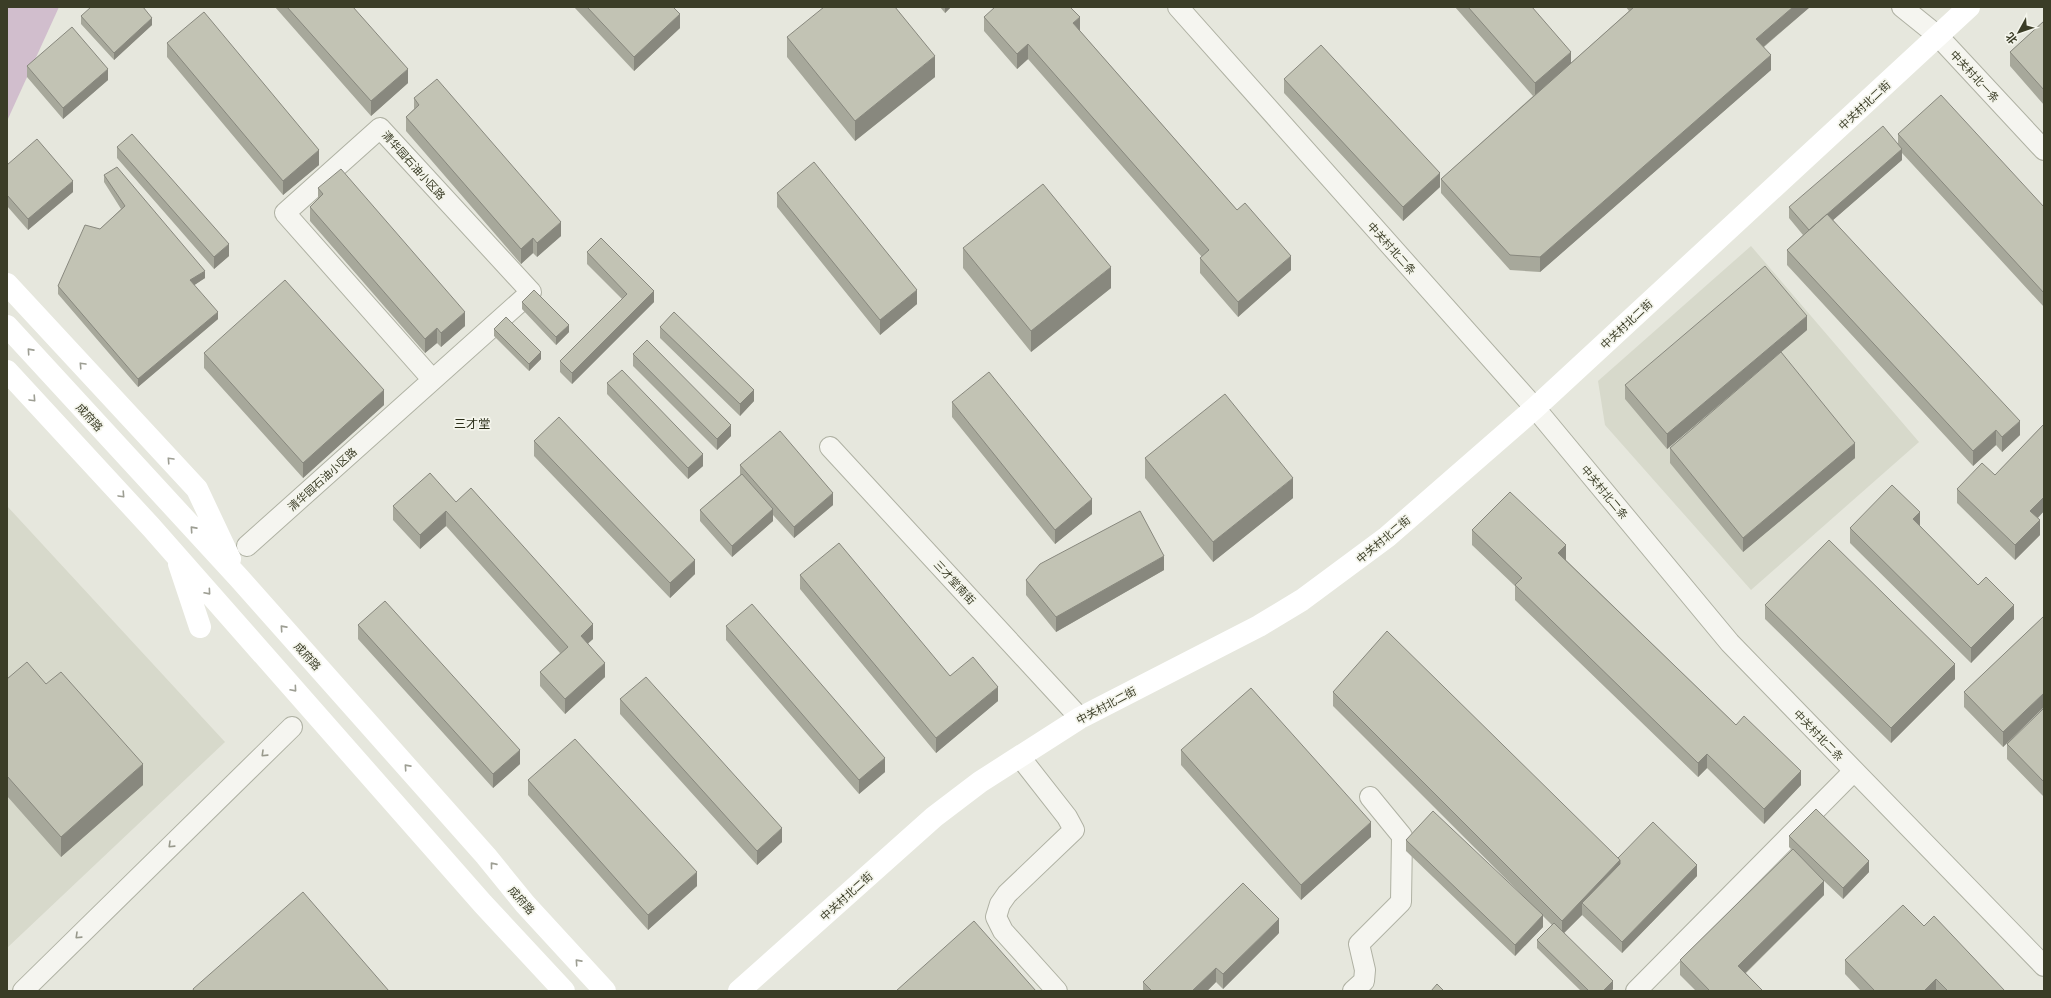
<svg xmlns="http://www.w3.org/2000/svg" width="2051" height="998" font-family="'Exo 2','Noto Sans SC',sans-serif">
  <rect width="100%" height="100%" fill="#e6e7dd"/>
  <path fill="#d7d9cb" d="M1751,246l168,196 -168,148 -146,-165 -7,-44z
    M7,506l218,236 -218,206z"/>
  <path fill="#d1becd" d="M7,7h52l-52,114z"/>
  <g fill="none" stroke-linecap="round" stroke-linejoin="round">
    <g stroke="#afb1a3" stroke-width="22">
      <path id="street" d="M1178,7l357,401 195,235 314,323
        M1902,7l36,29 106,114
        M830,447l250,271
        M247,546l284,-254 -151,-164 -95,85 147,166
        M1020,757l47,60 7,13 -67,64 -7,10 -4,13 7,14 54,60
        M23,991l269,-264
        M1353,991l11,-10 1,-11 -6,-26 42,-42 1,-66 -32,-39
        M1636,991l218,-220"/>
    </g>
    <use href="#street" stroke="#f5f5f0" stroke-width="20"/>
    <path stroke="#fff" stroke-width="22" d="M7,284l190,205 33,70
      M7,326l232,252 247,278 39,48 80,87
      M7,371l144,156 332,377 81,87
      M179,564l21,63
      M739,991l195,-174 46,-35 100,-64 179,-92 43,-26 85,-63 148,-129 434,-401"/>
  </g>
  <path fill="#a7a89b" d="M275,7h78l55,76 -37,33z
    M574,7h99l7,21 -46,43z
    M940,7h11l-6,6z
    M1455,7h77l39,56 58,-52 -3,-4h184l-46,40 7,23 -231,202 -30,-2 -69,-77v-14l92,-83z
    M81,16l71,9 -38,35 -33,-36z
    M984,17l96,14 157,179 54,60 -53,47 -38,-44v-15l2,-1 -174,-198 -11,10 -33,-38z
    M2044,21v84l-34,-39v-14z
    M787,37l148,40 -80,64 -68,-84z
    M167,43l152,122 -36,30 -116,-138z
    M27,66l81,14 -45,39 -36,-42z
    M1284,79l156,108 -37,34 -119,-128z
    M414,98l147,138 -24,21 -4,-4 -12,11 -115,-133v-14l8,-8z
    M1898,134l146,73v100l-142,-154v7l-69,60 187,215 -18,17 -6,-7 -23,21 -186,-201v-15l16,-15 -14,-17v-11l109,-63z
    M117,147l112,109 -15,13 -97,-111z
    M7,165l66,27 -45,38 -21,-24z
    M104,175l101,103 -11,7 24,34 -80,68 -80,-93v-8l42,-57 21,-20 -17,-27z
    M318,188l147,138 -24,21 -4,-4 -12,10 -115,-132v-14l8,-8z
    M777,193l140,111 -37,31 -103,-128z
    M963,248l148,40 -80,64 -68,-84z
    M587,252l67,50 -82,82 -12,-12v-11l62,-62 -35,-35z
    M522,302l47,30 -13,13 -34,-36z
    M660,327l94,74 -14,15 -80,-78z
    M494,329l47,30 -12,12 -35,-35z
    M1807,330l-26,22 74,106 -112,94 -73,-89v-15l67,-58 -70,59 -42,-50v-14z
    M204,353l180,52 -81,73 -99,-110z
    M633,354l98,82 -14,14 -84,-84z
    M607,383l96,83 -15,13 -81,-85z
    M952,402l140,112 -37,30 -103,-127z
    M2044,424v87l-6,7 2,17 -25,25 -58,-57v-14l38,-14z
    M534,441l161,133 -25,24 -136,-142z
    M1145,458l148,40 -80,64 -68,-84z
    M740,465l93,40 -39,33 -21,-23v6l-41,36 -32,-36v-11l40,-35z
    M456,502l137,137 -5,4 17,34 -40,37 -25,-28v-14l20,-19 -114,-127 -26,23 -27,-29v-14z
    M1920,526l58,59 36,34 -43,44 -121,-120v-15z
    M1472,530l94,30 170,165 65,60 -37,39 -57,-56 -9,9 -183,-177v-14l-43,-41z
    M1164,570l-108,62 -30,-37v-15z
    M800,575l150,101 48,25 -62,52 -136,-164z
    M1765,605l190,74 -64,64 -126,-124z
    M2044,616v91l-41,40 -39,-40v-15z
    M358,625l162,139 -27,24 -135,-149z
    M726,626l159,146 -26,22 -133,-154z
    M7,679l39,5 97,101 -82,72 -54,-61z
    M1333,692l285,166 79,18 -75,77 -40,-38 -18,18 49,56 -2,2h-30l-44,-43v-8l15,-15 -9,-9v11l-28,29 -109,-105v-11l126,65 -199,-199z
    M620,699l162,143 -25,23 -137,-151z
    M2044,708v89l-37,-38v-15z
    M1181,750l190,87 -70,63 -120,-135z
    M528,780l169,106 -49,44 -120,-135z
    M1789,836l80,36 -26,27 -21,-20 2,16 -78,78 17,18h-67l-16,-16v-15l112,-110 -3,-3z
    M1924,926l81,65h-144l-16,-17v-14z
    M1279,933l-56,56 -7,-7 -9,9h-64v-9z"/>
  <path fill="#88887e" d="M945,7h6l-6,6z
    M1793,7h17l-54,46v-14z
    M680,14v14l-46,43v-14z
    M1080,17v15l-7,-9z
    M152,18v7l-38,35v-7z
    M1028,44v15l-11,10v-15z
    M1571,52v14l-36,32v-15z
    M1771,55v15l-231,202v-15z
    M935,56v21l-80,64v-20z
    M108,69v11l-45,39v-11z
    M408,69v14l-37,33v-15z
    M1902,149v11l-93,81v-11z
    M319,150v15l-36,30v-14z
    M1440,173v14l-37,34v-14z
    M73,181v11l-45,38v-11z
    M561,222v14l-24,21v-14z
    M533,238v15l-12,11v-15z
    M229,244v12l-15,13v-12z
    M1291,256v14l-53,47v-15z
    M1111,267v21l-80,64v-21z
    M205,271v7l-15,10v-8z
    M917,290v14l-37,31v-15z
    M654,291v11l-82,82v-11z
    M218,312v7l-80,68v-8z
    M465,312v14l-24,21v-14z
    M1807,316v14l-140,119v-15z
    M569,325v7l-13,13v-8z
    M437,328v15l-12,10v-14z
    M541,352v7l-12,12v-7z
    M384,390v15l-81,73v-15z
    M754,390v11l-14,15v-12z
    M2020,421v14l-18,17v-15z
    M731,425v11l-14,14v-11z
    M1996,430v15l-23,21v-15z
    M1855,443v15l-112,94v-14z
    M703,454v12l-15,13v-11z
    M1293,478v20l-80,64v-20z
    M833,493v12l-39,33v-11z
    M2044,497v14l-14,15v-15z
    M1092,499v15l-37,30v-14z
    M773,509v12l-41,36v-11z
    M446,511v15l-26,23v-14z
    M1920,512v15l-7,-8z
    M2040,520v15l-25,25v-15z
    M1566,545v15l-8,7v-14z
    M1164,556v14l-108,62v-15z
    M695,560v14l-25,24v-15z
    M2014,605v14l-43,44v-15z
    M593,624v15l-12,11v-14z
    M605,663v14l-40,37v-15z
    M1955,664v15l-64,64v-15z
    M998,687v14l-62,52v-15z
    M2044,693v14l-41,40v-15z
    M520,750v14l-27,24v-14z
    M1707,754v14l-9,9v-14z
    M885,758v14l-26,22v-14z
    M143,764v21l-82,72v-20z
    M1801,771v14l-37,39v-15z
    M1371,822v15l-70,63v-15z
    M782,828v14l-25,23v-14z
    M1620,860v15l-38,28v12l-20,20v-14z
    M1869,861v11l-26,27v-11z
    M1697,865v11l-75,77v-11z
    M697,872v14l-49,44v-15z
    M1824,881v14l-86,85v-14z
    M1543,915v12l-28,29v-11z
    M1279,919v14l-56,56v-15z
    M1216,968v14l-9,9h-15z
    M1936,979v12h-11v-1z
    M1613,981v8l-2,2h-8z"/>
  <path fill="#c2c3b4" stroke="#88887e" d="M91,7h52l9,11 -38,35 -33,-37z
    M287,7h66l55,62 -37,32z
    M587,7h86l7,7 -46,43z
    M824,7h71l40,49 -80,65 -68,-84z
    M995,7h75l10,10 -7,6 164,187 8,-7 46,53 -53,46 -38,-44 9,-8 -181,-206 -11,10 -33,-37z
    M1468,7h64l39,45 -36,31z
    M1634,7h159l-37,32 15,16 -231,202 -30,-2 -69,-76z
    M204,12l115,138 -36,31 -116,-138z
    M2044,21v69l-34,-38z
    M72,27l36,42 -45,39 -36,-42z
    M1321,45l119,128 -37,34 -119,-128z
    M437,79l124,143 -24,21 -4,-5 -12,11 -115,-132 13,-12 -5,-7z
    M1941,95l103,112v86l-146,-159z
    M1883,126l19,23 -93,81 -20,-23z
    M132,134l97,110 -15,13 -97,-110z
    M37,139l36,42 -45,38 -21,-24v-30z
    M814,162l103,128 -37,30 -103,-127z
    M117,167l88,104 -15,9 28,32 -80,67 -80,-93 27,-61 15,4 25,-23 -21,-31z
    M341,169l124,143 -24,21 -4,-5 -12,11 -115,-132 13,-13 -5,-6z
    M1043,184l68,83 -80,64 -68,-83z
    M1827,214l193,207 -18,16 -6,-7 -23,21 -186,-201z
    M601,238l53,53 -82,82 -12,-12 67,-67 -40,-42z
    M1765,266l42,50 -140,118 -42,-49z
    M285,280l99,110 -81,73 -99,-110z
    M534,290l35,35 -13,12 -34,-35z
    M674,312l80,78 -14,14 -80,-77z
    M506,317l35,35 -12,12 -35,-35z
    M647,340l84,85 -14,14 -84,-85z
    M1781,352l74,91 -112,95 -73,-90z
    M622,370l81,84 -15,14 -81,-85z
    M989,372l103,127 -37,31 -103,-128z
    M1225,394l68,84 -80,64 -68,-84z
    M559,417l136,143 -25,23 -136,-142z
    M2044,424v73l-14,14 10,9 -25,25 -58,-56 25,-26 13,12z
    M780,431l53,62 -39,34 -54,-62z
    M430,473l26,29 15,-14 122,136 -12,12 24,27 -40,36 -25,-27 28,-25 -122,-136 -26,24 -27,-29z
    M742,474l31,35 -41,37 -32,-36z
    M1892,485l28,27 -7,7 65,66 8,-8 28,28 -43,43 -121,-120z
    M1510,492l56,53 -8,8 178,172 8,-9 57,55 -37,38 -57,-55 -9,9 -183,-178 7,-7 -50,-48z
    M1140,511l24,45 -108,61 -30,-37 14,-16z
    M1829,540l126,124 -64,64 -126,-123z
    M839,543l111,133 23,-19 25,30 -62,51 -136,-163z
    M385,601l135,149 -27,24 -135,-149z
    M752,604l133,154 -26,22 -133,-154z
    M2044,616v77l-41,39 -39,-40z
    M1387,631l233,229 -58,61 -229,-229z
    M27,662l19,22 15,-12 82,92 -82,73 -54,-61v-97z
    M646,677l136,151 -25,23 -137,-152z
    M1251,688l120,134 -70,63 -120,-135z
    M2044,708v74l-37,-38z
    M575,739l122,133 -49,43 -120,-135z
    M1816,809l53,52 -26,27 -54,-52z
    M1433,811l110,104 -28,30 -109,-105z
    M1653,822l44,43 -75,77 -40,-39 38,-39v-4l-2,-2z
    M1793,849l31,32 -86,85 25,25h-53l-30,-31z
    M1243,883l36,36 -56,55 -7,-6 -24,23h-40l-9,-9z
    M303,892l86,99h-195l-1,-2z
    M1903,905l21,21 10,-10 71,75h-57l-12,-12 -11,11v1h-50l-30,-31z
    M974,921l62,70h-140z
    M1554,923l59,58 -10,10h-14l-52,-51z
    M1437,984l7,7h-13z"/>
  <defs><path id="oneway-chevron" d="M-2-3.5L2.5 0L-2 3.5" fill="none" stroke-width="1.6" stroke-linecap="round" stroke-linejoin="round"/></defs>
  <g stroke="#9d9e93">
    <use href="#oneway-chevron" transform="translate(30 351) rotate(-132)"/>
    <use href="#oneway-chevron" transform="translate(82 365) rotate(-133)"/>
    <use href="#oneway-chevron" transform="translate(33 399) rotate(47)"/>
    <use href="#oneway-chevron" transform="translate(170 460) rotate(-133)"/>
    <use href="#oneway-chevron" transform="translate(122 495) rotate(47)"/>
    <use href="#oneway-chevron" transform="translate(193 529) rotate(-132)"/>
    <use href="#oneway-chevron" transform="translate(208 592) rotate(49)"/>
    <use href="#oneway-chevron" transform="translate(283 628) rotate(-132)"/>
    <use href="#oneway-chevron" transform="translate(294 689) rotate(49)"/>
    <use href="#oneway-chevron" transform="translate(407 767) rotate(-132)"/>
    <use href="#oneway-chevron" transform="translate(493 865) rotate(-129)"/>
    <use href="#oneway-chevron" transform="translate(578 962) rotate(-132)"/>
  </g>
  <g stroke="#98998c">
    <use href="#oneway-chevron" transform="translate(264 754) rotate(136)"/>
    <use href="#oneway-chevron" transform="translate(171 845) rotate(136)"/>
    <use href="#oneway-chevron" transform="translate(78 936) rotate(136)"/>
  </g>
  <g text-anchor="middle" dominant-baseline="central" stroke-width="3.5" stroke-linejoin="round" paint-order="stroke">
    <g font-size="11" fill="#3b3d27" stroke="#f4f5ec">
      <text transform="translate(1975 76) rotate(47)">中关村北一条</text>
      <text transform="translate(1864 105) rotate(-43)">中关村北二街</text>
      <text transform="translate(414 165) rotate(48)">清华园石油小区路</text>
      <text transform="translate(1392 248) rotate(48)">中关村北二条</text>
      <text transform="translate(1626 324) rotate(-43)">中关村北二街</text>
      <text transform="translate(90 417) rotate(48)">成府路</text>
      <text transform="translate(322 479) rotate(-42)">清华园石油小区路</text>
      <text transform="translate(1605 492) rotate(50)">中关村北二条</text>
      <text transform="translate(1383 539) rotate(-40)">中关村北二街</text>
      <text transform="translate(955 582) rotate(47)">三才堂南街</text>
      <text transform="translate(308 656) rotate(48)">成府路</text>
      <text transform="translate(1106 705) rotate(-28)">中关村北二街</text>
      <text transform="translate(1819 735) rotate(46)">中关村北二条</text>
      <text transform="translate(846 896) rotate(-42)">中关村北二街</text>
      <text transform="translate(522 900) rotate(49)">成府路</text>
    </g>
    <g font-size="12" fill="#2b2e19" stroke="#f4f5ec">
      <text x="472" y="423">三才堂</text>
    </g>
  </g>
  <rect width="2051" height="998" fill="none" stroke="#3b3d27" stroke-width="16"/>
  <g transform="translate(2019 32) rotate(230)" stroke="#f4f5ec" stroke-width="3" paint-order="stroke">
  <path d="M0-3L7 15L0 10L-7 15Z" fill="#3b3d27"/>
  <text y="-6" font-size="11" font-weight="bold" text-anchor="middle" fill="#3b3d27">北</text>
  </g>
</svg>
